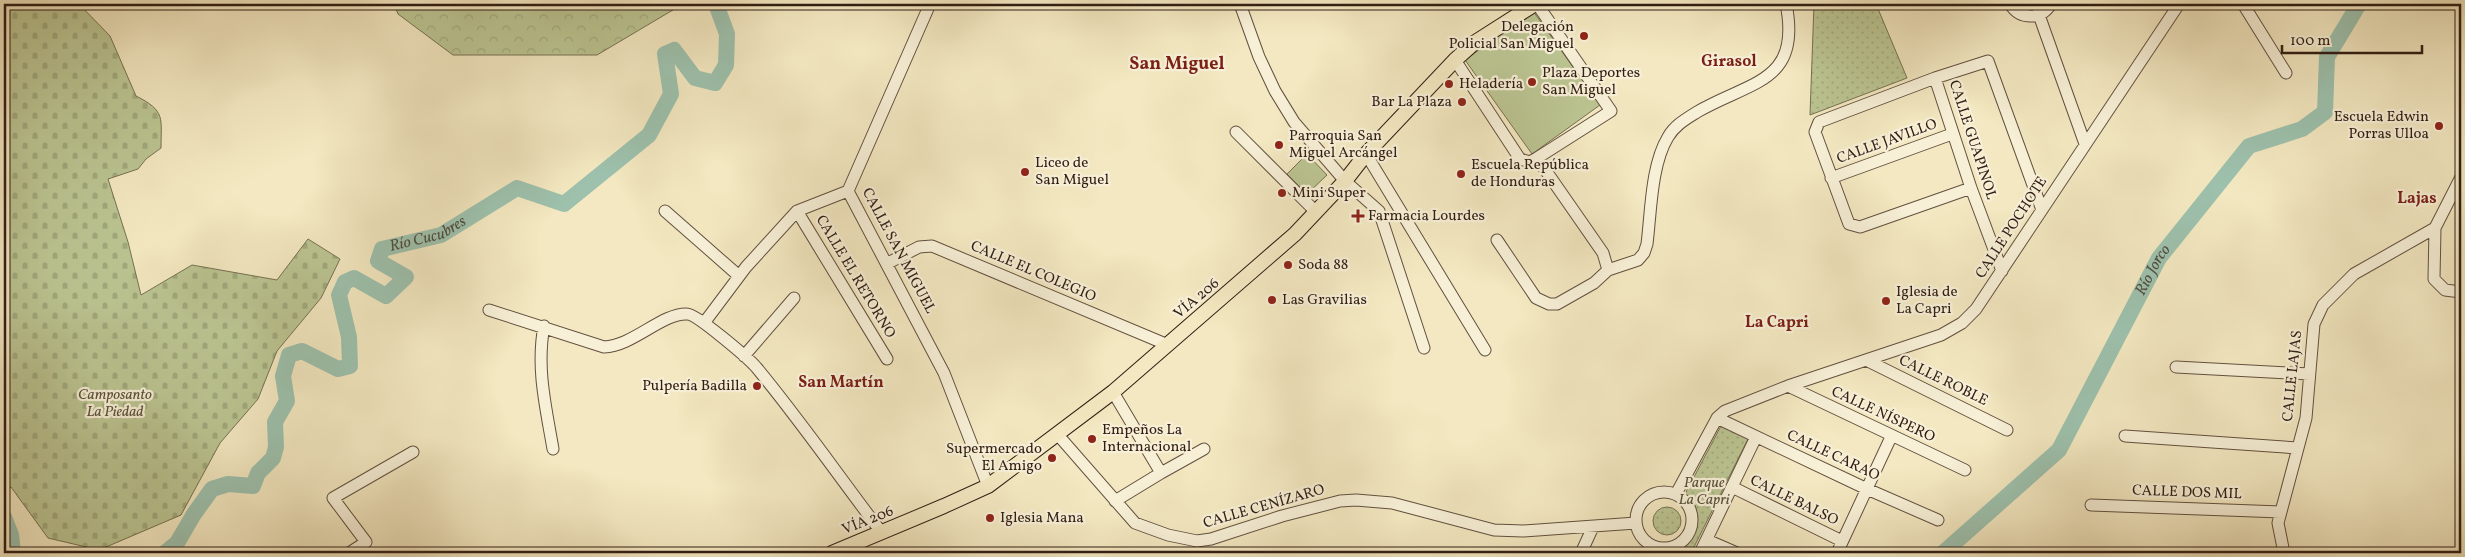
<svg xmlns="http://www.w3.org/2000/svg" width="2465" height="557" font-family="Vollkorn,serif">
  <defs>
    <pattern id="forest-crowns" width="20" height="18" patternUnits="userSpaceOnUse" patternTransform="scale(1.25)"><rect width="20" height="18" fill="#bbc592"/><path d="M2 6a3 3 0 1 1 6 0M12 15a3 3 0 1 1 6 0" fill="none" stroke="#a1a97d"/></pattern>
    <pattern id="cemetery-stones" width="16" height="16" patternUnits="userSpaceOnUse" patternTransform="scale(1.25)"><rect width="16" height="16" fill="#bbc592"/><path d="M2 7V4a2 2 0 0 1 4 0v3zM10 15v-3a2 2 0 0 1 4 0v3z" fill="#a1a97d"/></pattern>
    <pattern id="park-dots" width="8" height="8" patternUnits="userSpaceOnUse" patternTransform="scale(1.25)"><rect width="8" height="8" fill="#bbc592"/><path d="M2 2h.1M6 6h.1" fill="none" stroke="#a1a97d" stroke-width="1.8" stroke-linecap="round"/></pattern>
  </defs>
  <rect width="100%" height="100%" fill="#f3e8c1"/>
  <filter id="stains"><feTurbulence type="fractalNoise" baseFrequency=".004" numOctaves="4"/><feColorMatrix values="0 0 0 0 .2 0 0 0 0 .09 0 0 0 0 .02 0 0 0 .5 -.17"/></filter>
  <radialGradient id="worn" r=".72"><stop offset=".6" stop-color="#630" stop-opacity="0"/><stop offset="1" stop-color="#630" stop-opacity=".3"/></radialGradient>
  <path fill="url(#forest-crowns)" stroke="#767153" d="M394,4h289l-86,51h-144l-55,-41z"/>
  <path fill="url(#cemetery-stones)" stroke="#767153" d="M4,4h75l31,32 26,60c30,15 25,22 25,52l-15,11 -8,10 -30,10 20,63 13,53 51,-30 85,15 31,-41 32,20 -19,39 -44,53 -19,48 -38,44 -39,72 -82,35 -51,-12 -37,-51 -7,3z"/>
  <path fill="url(#park-dots)" stroke="#767153" d="M1814,4h62l31,74 -97,37z
    M1722,424l27,13 -58,116h-37l1,-2c36,2 54,-27 30,-57z
    M1653 521a14 14 0 1 1 28 0a14 14 0 1 1-28 0Z"/>
  <path fill="#bbc592" stroke="#767153" d="M1533,11l67,94 -68,49 -67,-94z
    M1307,154l20,21 -20,19 -20,-20z"/>
  <g fill="none" stroke-linecap="round" stroke-linejoin="round">
    <g stroke="#9dc1ad" stroke-width="16">
      <path d="M4,517l7,18 2,18"/>
      <path id="s1" d="M165,553l12,-10 17,-29 18,-25 16,-5 25,2 5,-13 15,-15 3,-11 -1,-25 12,-21 -4,-25 6,-21 13,-4 36,18 12,-3 -1,-29 -10,-42 6,-13 9,-4 32,18 20,-19 -28,-16 4,-12 59,-14 76,-47 47,16 85,-69 22,-41 -6,-40 9,-4 21,28 20,5 11,-18 1,-31 -11,-30"/>
      <path id="s2" d="M1943,553l116,-103 100,-192 90,-112 53,-17 23,-17 2,-55 32,-53"/>
    </g>
    <g stroke="#62503f" stroke-width="13">
      <path id="minor" d="M930,4l-82,187 96,182 44,113
        M1240,4l19,53 16,34 19,31 51,59 34,30 45,137
        M2010,4c10,16 31,16 41,0
        M2243,4l43,69
        M2039,15l46,129
        M1455,60l65,99 10,3 7,-4 66,95 5,17
        M1935,78l-116,44 -4,10 34,92 11,3 111,-39
        M1236,132l80,80
        M1366,154l119,196
        M1537,158l74,-47 -74,-107
        M1831,178l121,-44
        M665,211l74,65
        M797,211l90,148
        M2435,228l-1,51 11,11 16,2
        M1497,240l39,58 13,6h8l37,-21 14,-13 30,-10 6,-7 3,-9c4,-32 4,-79 21,-107 7,-12 18,-18 29,-25 53,-31 105,-29 89,-108
        M888,263l31,-16 13,-1 236,99
        M2002,271l-31,-83 -36,-110 53,-17 54,149
        M489,310l115,37c29,-1 58,-34 83,-33 10,0 61,44 69,53 44,53 84,111 126,166
        M704,323l42,-56 51,-56 51,-20
        M544,326c-8,42 2,82 9,123
        M744,356l50,-58
        M1866,360l141,70
        M2176,367l133,7
        M1788,386l177,84
        M1113,392l48,81 -46,28
        M1717,418l150,71 71,31
        M1058,435l77,88 33,12 29,6 14,-2 71,-23 58,-15 16,-1 36,3 102,27 29,1 113,-8
        M2125,436l173,12
        M1161,473l43,-24
        M1732,487l110,54
        M1636 520a28 28 0 1 1 56 0a28 28 0 1 1-56 0Z
        M1676,494l41,-76 8,-7 63,-25 153,-51 21,-12 14,-14 203,-305
        M2091,505l190,7
        M1707,540l30,13
        M349,553l17,-11 -33,-44 80,-46
        M1581,553l12,-26
        M1700,553l56,-116
        M1837,553l54,-116
        M2284,553l-6,-30 28,-105 8,-94 9,-19 31,-31 81,-46 26,-51"/>
    </g>
    <g stroke="#311d14" stroke-width="16">
      <path id="major" d="M832,553l112,-47 44,-20 125,-94 182,-158 50,-53 21,-27 89,-94 19,-17 61,-39"/>
    </g>
    <use href="#minor" stroke="#f7f0d7" stroke-width="11"/>
    <use href="#major" stroke="#f3e8c1" stroke-width="14"/>
  </g>
  <g fill="#8f2418" stroke="#f7f0d7" stroke-width="2">
    <circle cx="1584" cy="36" r="5"/>
    <circle cx="1532" cy="82" r="5"/>
    <circle cx="1449" cy="84" r="5"/>
    <circle cx="1462" cy="102" r="5"/>
    <circle cx="2439" cy="126" r="5"/>
    <circle cx="1279" cy="145" r="5"/>
    <circle cx="1025" cy="172" r="5"/>
    <circle cx="1461" cy="174" r="5"/>
    <circle cx="1282" cy="193" r="5"/>
    <path d="M1355.5 208.5h5v5h5v5h-5v5h-5v-5h-5v-5h5z"/>
    <circle cx="1288" cy="265" r="5"/>
    <circle cx="1272" cy="300" r="5"/>
    <circle cx="1886" cy="301" r="5"/>
    <circle cx="757" cy="386" r="5"/>
    <circle cx="1092" cy="439" r="5"/>
    <circle cx="1052" cy="458" r="5"/>
    <circle cx="990" cy="518" r="5"/>
  </g>
  <g text-anchor="middle" dominant-baseline="central" stroke-width="4.5" stroke-linejoin="round" paint-order="stroke">
    <g font-size="15" fill="#311d14" stroke="#f7f0d7" text-anchor="start">
      <text x="1574" y="27" text-anchor="end">Delegación<tspan x="1574" dy="17">Policial San Miguel</tspan></text>
      <text x="1542" y="73">Plaza Deportes<tspan x="1542" dy="17">San Miguel</tspan></text>
      <text x="1459" y="84">Heladería</text>
      <text x="1452" y="102" text-anchor="end">Bar La Plaza</text>
      <text x="2429" y="117" text-anchor="end">Escuela Edwin<tspan x="2429" dy="17">Porras Ulloa</tspan></text>
      <text x="1289" y="136">Parroquia San<tspan x="1289" dy="17">Miguel Arcángel</tspan></text>
      <text x="1035" y="163">Liceo de<tspan x="1035" dy="17">San Miguel</tspan></text>
      <text x="1471" y="165">Escuela República<tspan x="1471" dy="17">de Honduras</tspan></text>
      <text x="1292" y="193">Mini Super</text>
      <text x="1368" y="216">Farmacia Lourdes</text>
      <text x="1298" y="265">Soda 88</text>
      <text x="1896" y="292">Iglesia de<tspan x="1896" dy="17">La Capri</tspan></text>
      <text x="1282" y="300">Las Gravilias</text>
      <text x="747" y="386" text-anchor="end">Pulpería Badilla</text>
      <text x="1102" y="430">Empeños La<tspan x="1102" dy="17">Internacional</tspan></text>
      <text x="1042" y="449" text-anchor="end">Supermercado<tspan x="1042" dy="17">El Amigo</tspan></text>
      <text x="1000" y="518">Iglesia Mana</text>
    </g>
    <g font-size="15" fill="#311d14" stroke="#f7f0d7">
      <text transform="translate(1972 140) rotate(72)">CALLE GUAPINOL</text>
      <text transform="translate(1887 142) rotate(-20)">CALLE JAVILLO</text>
      <text transform="translate(2012 228) rotate(-57)">CALLE POCHOTE</text>
      <text transform="translate(898 251) rotate(62)">CALLE SAN MIGUEL</text>
      <text transform="translate(1033 272) rotate(23)">CALLE EL COLEGIO</text>
      <text transform="translate(855 277) rotate(59)">CALLE EL RETORNO</text>
      <text transform="translate(1197 299) rotate(-40)">VÍA 206</text>
      <text transform="translate(2293 376) rotate(-84)">CALLE LAJAS</text>
      <text transform="translate(1943 381) rotate(26)">CALLE ROBLE</text>
      <text transform="translate(1883 415) rotate(25)">CALLE NÍSPERO</text>
      <text transform="translate(1833 456) rotate(25)">CALLE CARAO</text>
      <text transform="translate(2187 493) rotate(2)">CALLE DOS MIL</text>
      <text transform="translate(1794 501) rotate(26)">CALLE BALSO</text>
      <text transform="translate(1264 507) rotate(-16)">CALLE CENÍZARO</text>
      <text transform="translate(868 521) rotate(-22)">VÍA 206</text>
    </g>
    <g font-size="15" font-style="italic" fill="#5a4f3a" stroke="#f7f0d7">
      <text x="115" y="395">Camposanto<tspan x="115" dy="17">La Piedad</tspan></text>
      <text x="1704" y="483">Parque<tspan x="1704" dy="17">La Capri</tspan></text>
    </g>
    <g font-size="16" font-weight="bold" fill="#7a1f14" stroke="#f7f0d7">
      <text x="1729" y="62">Girasol</text>
      <text x="2417" y="199">Lajas</text>
      <text x="1777" y="323">La Capri</text>
      <text x="841" y="383">San Martín</text>
    </g>
    <g font-size="16" font-style="italic" fill="#514e42" stroke="#f7f0d7">
      <text stroke="none"><textPath href="#s1" startOffset="585">Río Cucubres</textPath></text>
      <text stroke="none"><textPath href="#s2" startOffset="358">Río Jorco</textPath></text>
    </g>
    <g font-size="18" font-weight="bold" fill="#7a1f14" stroke="#f7f0d7">
      <text x="1177" y="64">San Miguel</text>
    </g>
  </g>
  <rect width="2465" height="557" fill="none" stroke="#f3e8c1" stroke-width="20"/>
  <rect x="5" y="5" width="2455" height="547" fill="none" stroke="#311d14" stroke-width="2.5"/>
  <rect x="10" y="10" width="2445" height="537" fill="none" stroke="#311d14"/>
  <path d="M2282 45v8h140v-8" fill="none" stroke="#311d14" stroke-width="2.5"/>
  <text x="2290" y="45" font-size="15" fill="#311d14" stroke="#f7f0d7" stroke-width="4" paint-order="stroke">100 m</text>
  <rect width="100%" height="100%" filter="url(#stains)"/>
  <rect width="100%" height="100%" fill="url(#worn)"/>
</svg>
